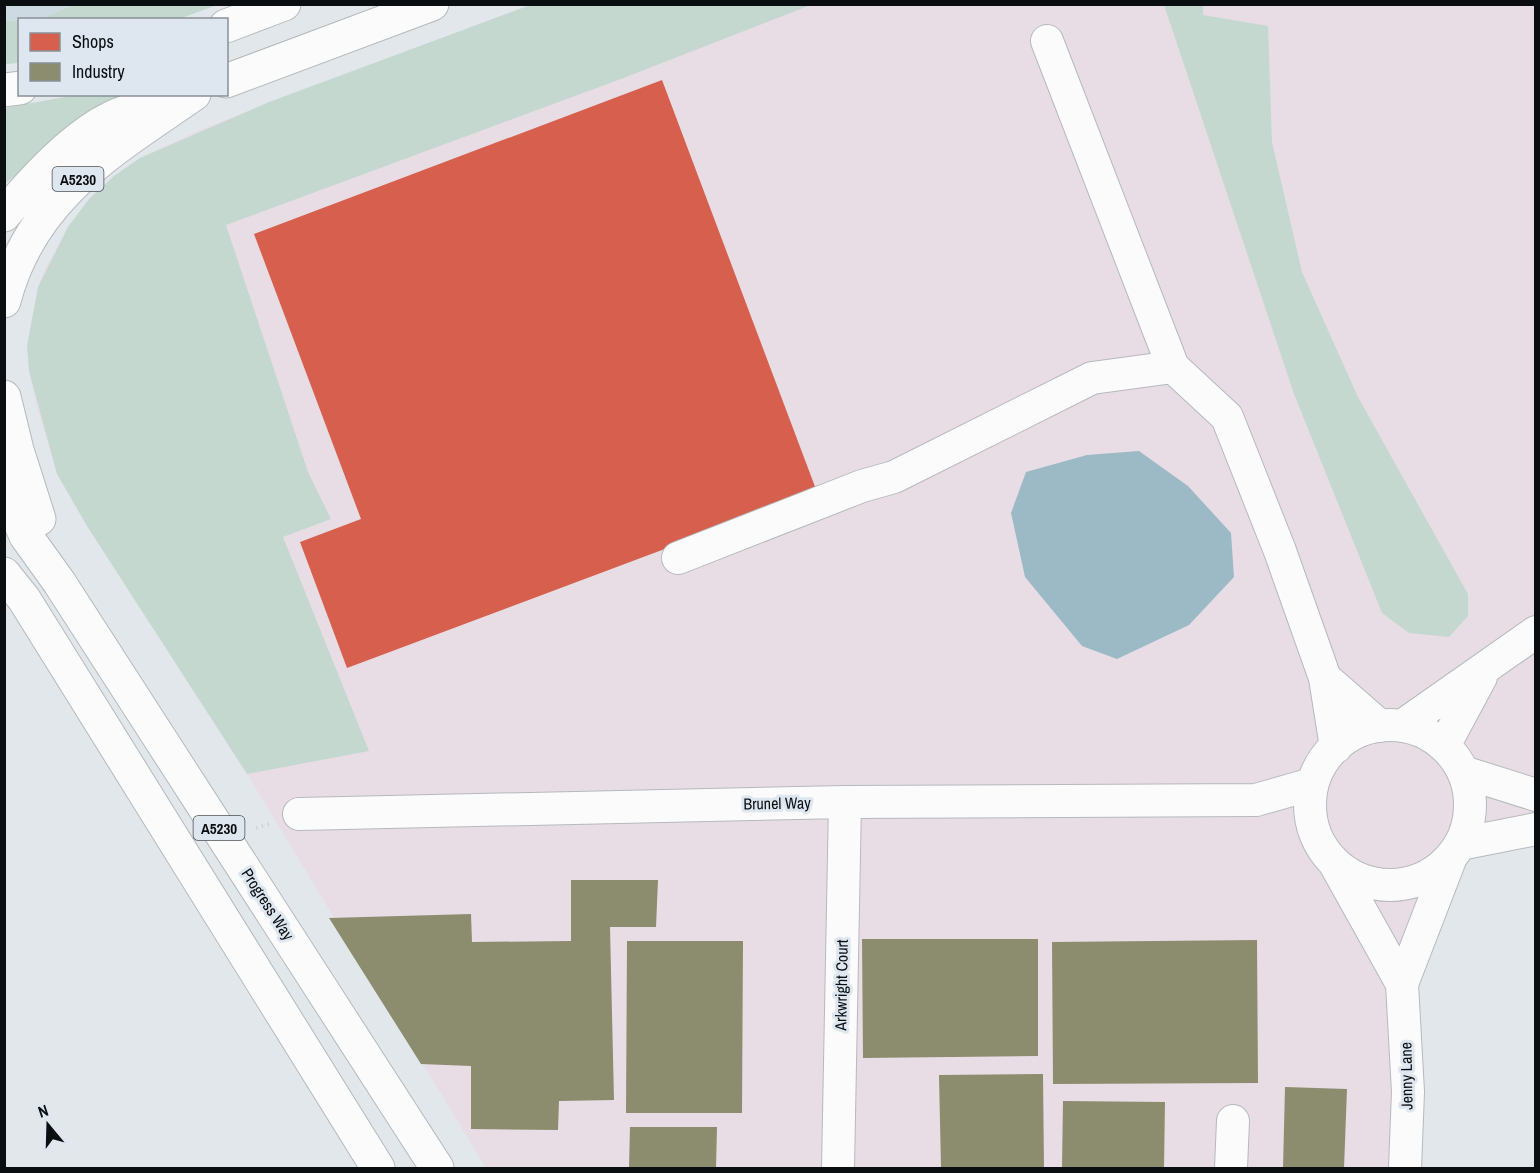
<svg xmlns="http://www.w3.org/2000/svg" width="1540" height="1173" font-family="'Archivo Narrow',sans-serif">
  <rect width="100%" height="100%" fill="#e2e7ec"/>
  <path fill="#cedae2" d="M5,5h68l-28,12 -40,4z"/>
  <path fill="#e8dde5" d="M530,5h1005v832l-104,37 -29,110 3,184h-919l-239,-394 -160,-248 -30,-52 -21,-70 -7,-33 -2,-25 11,-59 7,-18 23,-42 21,-28 25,-23 26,-18 64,-30z"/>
  <path fill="#c5d8d0" d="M73,5v-1l144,1 -38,14h-159l25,-2z
    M530,5h281l-190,74 -395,146 82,247 23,47 -48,18 86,214 -122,23 -160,-248 -30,-52 -28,-103 -2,-25 11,-59 30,-60 21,-28 25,-23 26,-18 129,-56z
    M1164,5h39v10l65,11 4,116 30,130 56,125 110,197v22l-19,21 -40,-4 -27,-20 -88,-219z
    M20,20l-1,43 -14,1v-43z
    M76,95h53l-90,60 -34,29 -1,-76z"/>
  <path fill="#9cb9c6" d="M1139,451l49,35 43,47 3,44 -45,48 -72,34 -35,-13 -57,-69 -14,-64 15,-41 61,-17z"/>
  <path fill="#d6604d" d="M662,80l155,412 -470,176 -47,-126 61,-23 -107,-285z"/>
  <path fill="#8c8c6e" d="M571,880h87l-2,47h-46l4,173 -55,1 -1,29 -87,-1v-63l-50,-2 -92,-146 142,-4 1,28 99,-1z
    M862,939h176v117l-175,2z
    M1257,940l1,143 -205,1 -1,-142z
    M627,941h116l-1,172h-116z
    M1043,1074l1,94h-103l-2,-93z
    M1285,1087l62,2 -3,79h-61z
    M1063,1101l102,1 -1,66h-102z
    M630,1127h87l-1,41h-87z"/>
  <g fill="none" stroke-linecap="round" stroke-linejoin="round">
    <g stroke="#b5b9bd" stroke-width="34">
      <path id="minor" d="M1047,41l126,326
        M678,558l184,-72 32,-9 198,-99 81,-11 54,50 53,134 45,127 11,69
        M1325,678l55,48
        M1310 805a80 80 0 1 1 160 0a80 80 0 1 1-160 0Z
        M1402,726l134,-94
        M1444,746l37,-69
        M1463,772l73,23
        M299,814l546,-12 411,-2 56,-16
        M1460,844l76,-15
        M1335,864l67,120
        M838,1168l7,-366
        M1231,1168l2,-47
        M1405,1168l3,-76 -6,-108 49,-127"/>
    </g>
    <g stroke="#b5b9bd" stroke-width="35">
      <path id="major" d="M226,26l58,-22
        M226,81l206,-77
        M4,90l16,-2
        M4,215c27,-33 68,-78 107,-97 17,-9 39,-12 58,-18
        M4,301c27,-105 108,-150 190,-207
        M4,397l13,53 22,69
        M4,486l22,50 33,46 378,586
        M4,574l20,25 354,569"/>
    </g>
    <path stroke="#d1d3d3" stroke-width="4" stroke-dasharray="1.5 4.5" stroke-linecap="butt" d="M256,828l16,-5"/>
    <use href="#minor" stroke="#fbfbfc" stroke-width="32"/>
    <use href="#major" stroke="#fbfbfc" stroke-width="33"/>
  </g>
  <g text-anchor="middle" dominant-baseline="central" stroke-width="6" stroke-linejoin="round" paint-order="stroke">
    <g fill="#dee7f0" stroke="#4a4f54" stroke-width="1.5">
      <rect x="52.5" y="167" width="51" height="24" rx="4.5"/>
      <rect x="193.5" y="816" width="51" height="24" rx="4.5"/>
    </g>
    <g font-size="15" font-weight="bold" fill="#0b0e11">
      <text x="78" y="179">A5230</text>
      <text x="219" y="828">A5230</text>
    </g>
    <g font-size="16" fill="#0b0e11" stroke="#dee7f0">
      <text transform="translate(777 803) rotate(-1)">Brunel Way</text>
      <text transform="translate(268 904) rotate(57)">Progress Way</text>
      <text transform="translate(841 985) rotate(-89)">Arkwright Court</text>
      <text transform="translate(1406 1076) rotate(-91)">Jenny Lane</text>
    </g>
  </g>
  <rect width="1540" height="1173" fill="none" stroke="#0b0e11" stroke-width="12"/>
  <rect x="18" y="18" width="210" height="78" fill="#dee7f0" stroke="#8a9097" stroke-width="1.5"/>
  <rect x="30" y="33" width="30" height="18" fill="#d6604d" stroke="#8a9097" stroke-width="1.5"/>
  <text x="72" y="48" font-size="18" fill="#0b0e11">Shops</text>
  <rect x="30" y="63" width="30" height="18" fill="#8c8c6e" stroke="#8a9097" stroke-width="1.5"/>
  <text x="72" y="78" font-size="18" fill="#0b0e11">Industry</text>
  <g transform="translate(48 1125) rotate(341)" stroke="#dee7f0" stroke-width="4.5" paint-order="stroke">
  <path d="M0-4.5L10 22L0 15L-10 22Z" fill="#0b0e11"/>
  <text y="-9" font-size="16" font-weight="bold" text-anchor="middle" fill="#0b0e11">N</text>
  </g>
</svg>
